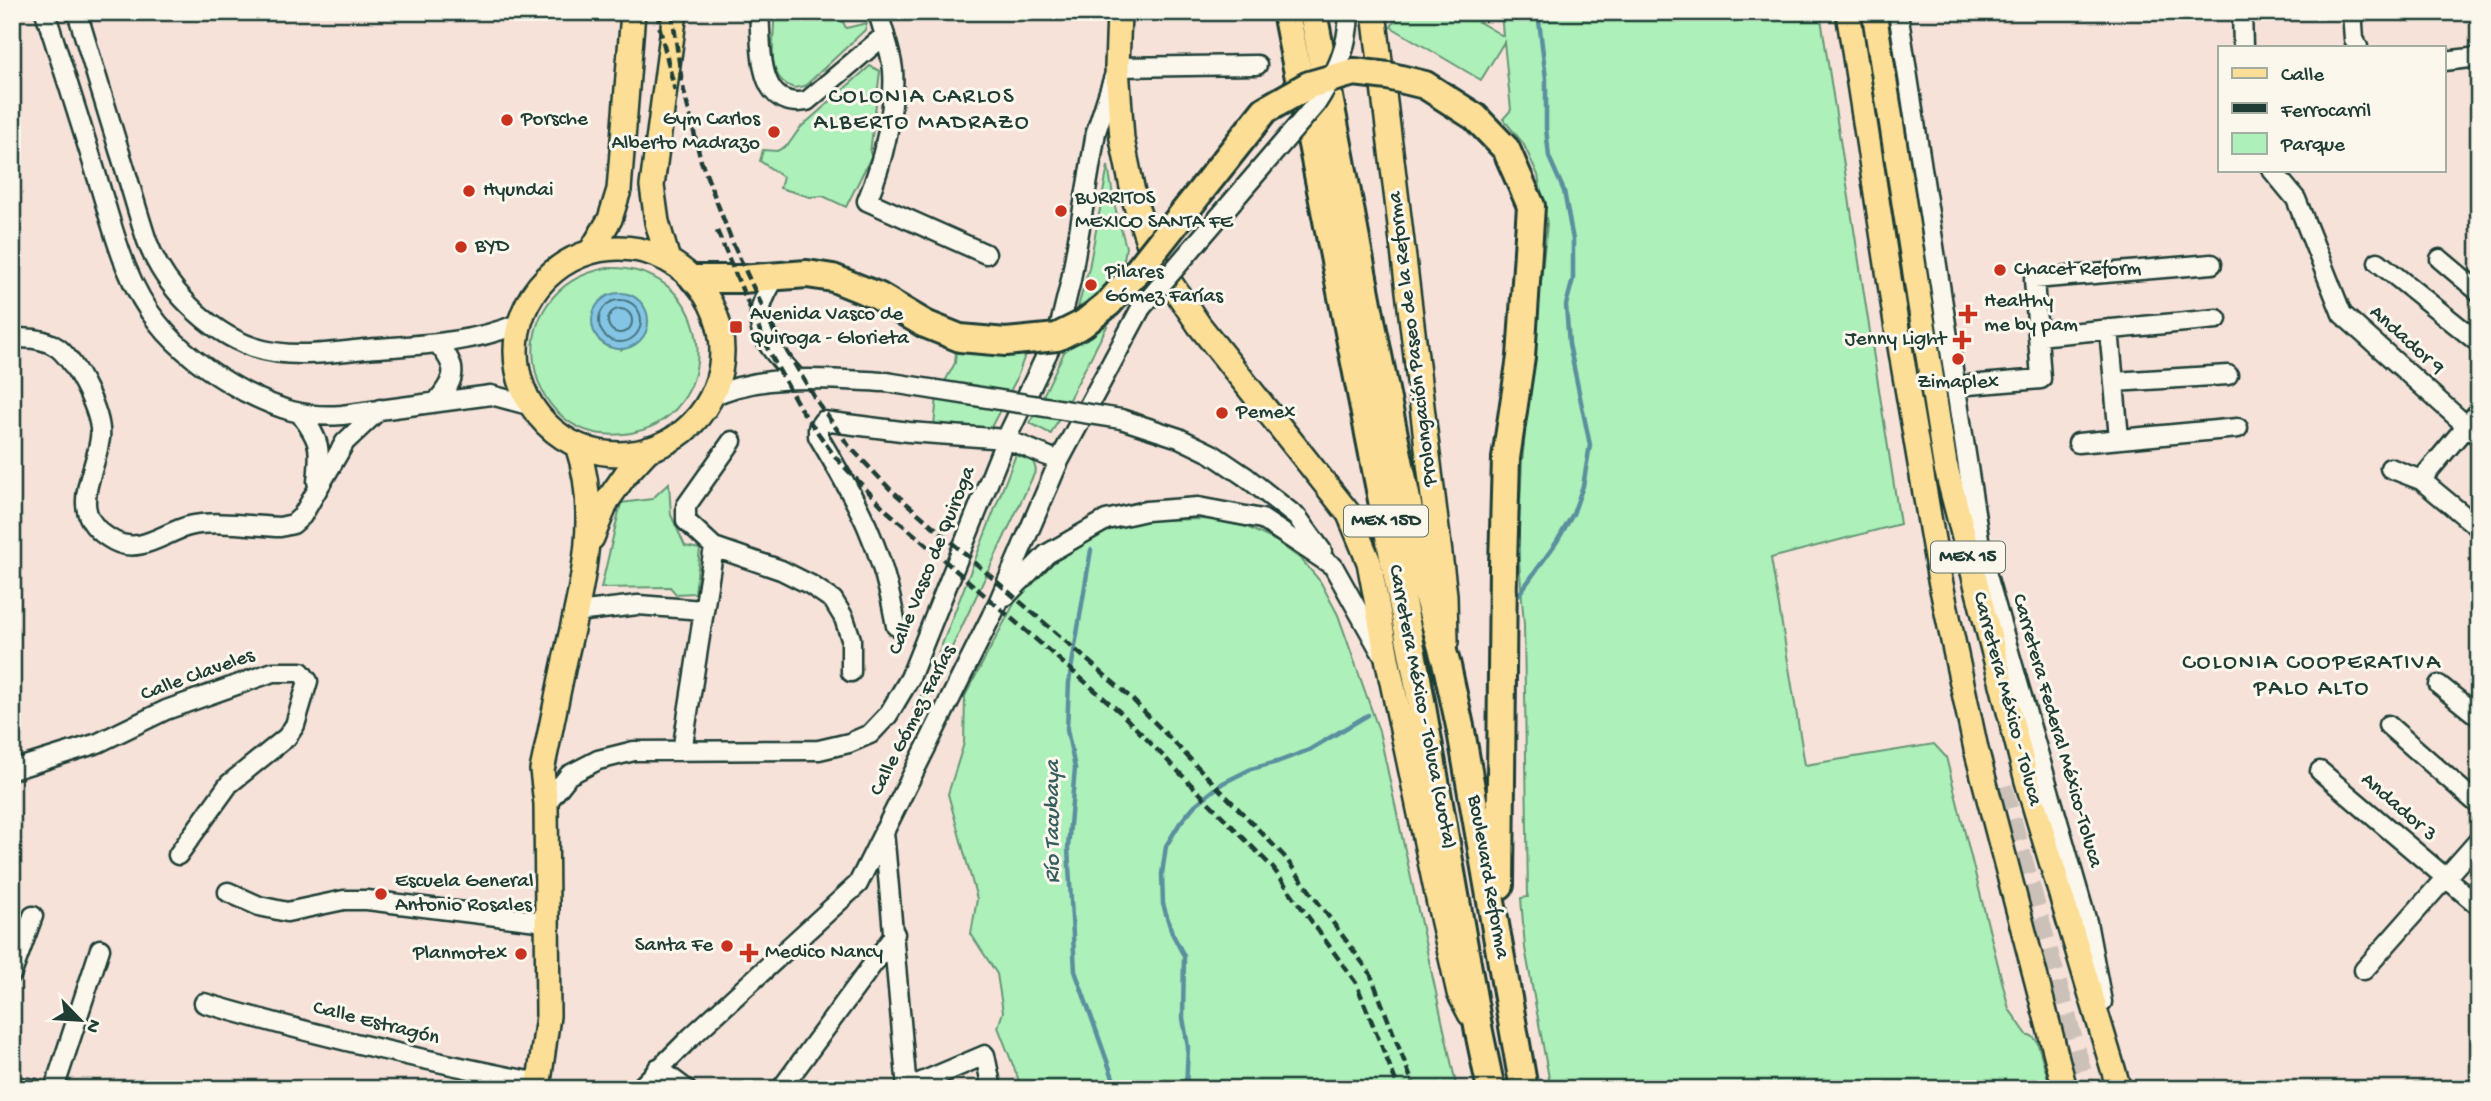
<svg xmlns="http://www.w3.org/2000/svg" width="2491" height="1101" font-family="'Gochi Hand',sans-serif">
  <rect width="100%" height="100%" fill="#f7e2da"/>
  <filter id="ink" filterUnits="userSpaceOnUse"><feTurbulence type="fractalNoise" baseFrequency=".0143" numOctaves="2"/><feDisplacementMap in="SourceGraphic" scale="14" xChannelSelector="R" yChannelSelector="G"/><feConvolveMatrix kernelMatrix="1 2 1 2 8 2 1 2 1" color-interpolation-filters="sRGB"/></filter>
  <g filter="url(#ink)">
    <path fill="#adf0b9" stroke="#669676" stroke-width="2" fill-rule="evenodd" d="M774,12h64l8,16 21,-5 -2,7 -60,56 -11,2c-32,-12 -18,-48 -20,-76z
      M1400,12h62l41,24 -2,-24h319l80,512 -129,34 34,207 129,-21 12,13 63,252 19,27h4l5,5 14,48h-500l-26,-141 -4,-50 7,-1 -4,-272 -6,-77 4,-86 25,-238 -9,-49 -15,-32 -20,-24 8,-9 -7,-68 -23,38 -90,-53z
      M870,66l10,5 -10,82 2,2 -26,52 -23,-11 -13,1 -30,-9 3,-11 -23,-16 3,-11 14,1 11,-6 12,-17z
      M1108,166l7,41 11,40 -10,62 -65,125 -21,-11 37,-77 22,-78z
      M607,268c114,-4 121,154 17,166 -104,12 -130,-145 -17,-166zM619,293c21,2 33,18 27,39l-24,18 -16,-4 -7,-6z
      M1034,330l-18,50 -26,49 -56,-3 3,-30 18,-33 2,-23z
      M1017,452l16,9 3,9 -115,243 -8,-3 12,-22z
      M669,483l2,32 14,31 15,3 -5,44 -19,1 -6,-7 -69,1 20,-85 31,-4z
      M1209,519l38,8 29,14 26,19 18,21 18,34 41,116 78,358h-437l-2,-11 -20,-51 5,-15 -6,-38 -26,-40 6,-35 -29,-105 16,-51 1,-47 52,-98 26,-30 67,-40 40,-8z"/>
    <path fill="#84c5e5" stroke="#5c8f9e" stroke-width="2" d="M592 321a28 28 0 1 1 56 0a28 28 0 1 1-56 0Z"/>
    <g fill="none" stroke-linecap="round" stroke-linejoin="round">
      <path stroke="#47737b" stroke-width="2" d="M599 321a21 21 0 1 1 42 0a21 21 0 1 1-42 0Z
        M608 321a12 12 0 1 1 24 0a12 12 0 1 1-24 0Z"/>
      <path stroke="#5c8f9e" stroke-width="4.5" d="M1091,550l-22,132 -2,48 8,38 -7,80 7,123 42,118
        M1517,597l39,-54 17,-29 10,-28 7,-41 -21,-101 -3,-39 7,-26v-39l-9,-49 -15,-34 -3,-29v-49l-8,-67
        M1186,1089l2,-42 -5,-29 1,-62 -12,-23 -9,-29 -1,-30 4,-28 14,-23 15,-18 28,-22 28,-14 26,-7 32,-12 59,-35"/>
      <path stroke="#ccc1b9" stroke-width="23" stroke-dasharray="23 11" stroke-linecap="butt" d="M2001,787l84,302"/>
      <g stroke="#1f3d34" stroke-width="23">
        <path id="minor" d="M45,12c18,56 36,112 53,168 15,48 27,103 60,143 23,29 54,51 87,69 34,17 58,26 97,23l149,-20 41,11
          M77,12c14,46 28,92 42,138 10,30 18,61 28,91 17,46 60,90 106,106 35,12 75,6 111,2 53,-4 107,-5 156,-26
          M759,12c3,36 -3,98 48,89l78,-66
          M878,12c5,19 13,39 15,58 3,39 -11,95 -26,131l119,53
          M1898,12l84,546 105,364 15,80
          M2242,12l1,35
          M2352,12l2,27 4,8
          M2444,61l35,-4
          M2272,170l24,29 46,115 137,123
          M2440,259l39,33
          M2378,262l101,81
          M777,275c-33,50 -15,64 20,104
          M2109,329l10,109
          M2038,336l179,-17
          M12,339c16,-2 32,-1 46,9 18,15 45,66 42,90 -5,40 -36,76 14,103 26,14 51,-9 75,-15 26,-6 64,0 91,1l13,-3 9,-8 43,-74 35,-33
          M2114,382l114,-7
          M1956,386l85,-7 -7,-100 178,-15
          M710,397c55,-25 117,-18 176,-15
          M437,401c20,-24 21,-34 0,-58
          M301,415c21,28 19,34 16,67
          M732,441l-46,65v15l28,26 67,23 30,15 22,15 11,18 7,21v33
          M2078,443l160,-15
          M2390,468l31,12 58,48
          M1246,477l52,41 24,33
          M2421,480l58,-69
          M1006,596l41,-42 59,-34 40,-9 52,-4 64,12 71,47 48,86
          M576,612l62,-7 65,5
          M896,626c-13,-79 -38,-123 -78,-190v-8l5,-7 86,11 97,7 53,22
          M2439,685l40,32
          M2388,725l91,80
          M682,751l32,-204
          M12,770l86,-27 68,-33 107,-38h28l7,9 -13,44 -8,12 -58,47 -51,71
          M2320,771l159,135
          M546,804l23,-29 29,-15 36,-9 185,-1 30,-7 21,-9 18,-19 22,-37 96,-239 53,-110 12,-49 25,-148 21,-65 140,-2
          M884,831l23,258
          M228,892l31,14 28,6 57,-12h23l178,22
          M2364,970l115,-130
          M12,973l21,-57
          M204,1003c110,32 222,58 335,80
          M658,1068l28,21
          M12,1086l23,3
          M54,1089l46,-140
          M639,1089l52,-52 167,-153 140,-281 61,-142 82,-153
          M781,1089l114,-155
          M905,1089l80,-34 7,34"/>
      </g>
      <g stroke="#1f3d34" stroke-width="28">
        <path id="major" d="M1119,12l-2,55 5,72 13,63 18,55 46,68 150,189 20,48 19,101 54,255 17,75 11,21
          M1374,12l71,583 1,47
          M1848,12l49,317 42,246 37,174 89,340
          M1874,12l71,452 82,317 92,308
          M516 351a103 103 0 1 1 206 0a103 103 0 1 1-206 0Z
          M591,251l19,-32 9,-29 14,-178
          M668,260l-11,-38 -5,-36 23,-174
          M592,538l15,-37 19,-27 23,-25
          M538,1089l10,-73 -2,-212 -4,-34c8,-36 15,-73 23,-110 16,-70 36,-144 12,-215"/>
      </g>
      <g stroke="#1f3d34" stroke-width="32">
        <path id="highway" d="M1286,12l131,666 62,354 12,57
          M1313,12l59,313 51,255 24,86 14,65 63,358
          M694,279h47l66,-5 26,4 45,18 47,28
          M1500,885l3,-320"/>
      </g>
      <use href="#minor" stroke="#fbf7ec" stroke-width="18"/>
      <use href="#major" stroke="#fcde96" stroke-width="23"/>
      <use href="#highway" stroke="#fcde96" stroke-width="26"/>
      <path stroke="#1f3d34" stroke-width="4.5" stroke-dasharray="10 5" stroke-linecap="butt" d="M658,12l1,13 16,66
        M672,12l10,71 19,78 32,83 36,77 47,79 33,46 41,43 241,209 153,158 86,117 45,116
        M717,231l52,121 31,56 36,50 51,53 233,201 153,156 83,115 43,106"/>
      <g stroke="#1f3d34" stroke-width="23" stroke-linecap="butt">
        <path id="minor-bridge" d="M1141,308l175,-204c20,-32 32,-53 33,-92
          M886,382l235,37 58,19 33,16 34,23"/>
      </g>
      <g stroke="#1f3d34" stroke-width="32" stroke-linecap="butt">
        <path id="highway-bridge" d="M925,324l35,14 46,4 51,-5 26,-13 26,-21 30,-34 126,-159 44,-25 45,-13 34,4 37,9 50,32 31,32 25,57 -10,151 -15,101 -3,107"/>
      </g>
      <use href="#minor-bridge" stroke="#fbf7ec" stroke-width="18"/>
      <use href="#highway-bridge" stroke="#fcde96" stroke-width="26"/>
    </g>
  </g>
  <g fill="#c8321e" stroke="#fbf7ec" stroke-width="2.5">
    <circle cx="507" cy="120" r="7"/>
    <circle cx="774" cy="132" r="7"/>
    <circle cx="469" cy="191" r="7"/>
    <circle cx="1061" cy="211" r="7"/>
    <circle cx="461" cy="247" r="7"/>
    <circle cx="2000" cy="270" r="7"/>
    <circle cx="1091" cy="285" r="7"/>
    <path d="M1964.5 303.5h7v7h7v7h-7v7h-7v-7h-7v-7h7z"/>
    <rect x="729" y="320" width="14" height="14" rx="3.5"/>
    <path d="M1958.5 329.5h7v7h7v7h-7v7h-7v-7h-7v-7h7z"/>
    <circle cx="1958" cy="359" r="7"/>
    <circle cx="1222" cy="413" r="7"/>
    <circle cx="381" cy="894" r="7"/>
    <circle cx="727" cy="946" r="7"/>
    <path d="M745.5 942.5h7v7h7v7h-7v7h-7v-7h-7v-7h7z"/>
    <circle cx="521" cy="954" r="7"/>
  </g>
  <g text-anchor="middle" dominant-baseline="central" stroke-width="6" stroke-linejoin="round" paint-order="stroke">
    <g fill="#fbf7ec" stroke="#61756b" stroke-width="2">
      <rect x="1344" y="505.5" width="84" height="31" rx="5"/>
      <rect x="1931" y="541.5" width="74" height="31" rx="5"/>
    </g>
    <g font-size="19" font-weight="bold" fill="#1f3d34">
      <text x="1386" y="521">MEX 15D</text>
      <text x="1968" y="557">MEX 15</text>
    </g>
    <g font-size="21" fill="#1f3d34" stroke="#fbf7ec" text-anchor="start">
      <text x="521" y="120">Porsche</text>
      <text x="760" y="120" text-anchor="end">Gym Carlos<tspan x="760" dy="24">Alberto Madrazo</tspan></text>
      <text x="483" y="191">Hyundai</text>
      <text x="1075" y="199">BURRITOS<tspan x="1075" dy="24">MEXICO SANTA FE</tspan></text>
      <text x="475" y="247">BYD</text>
      <text x="2014" y="270">Chacet Reform</text>
      <text x="1105" y="273">Pilares<tspan x="1105" dy="24">Gómez Farías</tspan></text>
      <text x="1984" y="302">Healthy<tspan x="1984" dy="24">me by pam</tspan></text>
      <text x="750" y="315">Avenida Vasco de<tspan x="750" dy="24">Quiroga - Glorieta</tspan></text>
      <text x="1946" y="340" text-anchor="end">Jenny Light</text>
      <text x="1958" y="383" text-anchor="middle">Zimaplex</text>
      <text x="1236" y="413">Pemex</text>
      <text x="395" y="882">Escuela General<tspan x="395" dy="24">Antonio Rosales</tspan></text>
      <text x="713" y="946" text-anchor="end">Santa Fe</text>
      <text x="765" y="953">Medico Nancy</text>
      <text x="507" y="954" text-anchor="end">Planmotex</text>
    </g>
    <g font-size="21" fill="#1f3d34" stroke="#fbf7ec">
      <text transform="translate(1414 339) rotate(-97)">Prolongación Paseo de la Reforma</text>
      <text transform="translate(2406 341) rotate(42)">Andador 9</text>
      <text transform="translate(933 561) rotate(-68)">Calle Vasco de Quiroga</text>
      <text transform="translate(198 676) rotate(-20)">Calle Claveles</text>
      <text transform="translate(2006 699) rotate(75)">Carretera México - Toluca</text>
      <text transform="translate(1421 707) rotate(79)">Carretera México - Toluca (Cuota)</text>
      <text transform="translate(914 721) rotate(-63)">Calle Gómez Farías</text>
      <text transform="translate(2056 731) rotate(74)">Carretera Federal México-Toluca</text>
      <text transform="translate(2398 808) rotate(41)">Andador 3</text>
      <text transform="translate(1487 877) rotate(80)">Boulevard Reforma</text>
      <text transform="translate(376 1024) rotate(14)">Calle Estragón</text>
    </g>
    <g font-size="23" letter-spacing="2" fill="#1f3d34" stroke="#fbf7ec">
      <text x="922" y="97">COLONIA CARLOS<tspan x="922" dy="26">ALBERTO MADRAZO</tspan></text>
      <text x="2312" y="663">COLONIA COOPERATIVA<tspan x="2312" dy="26">PALO ALTO</tspan></text>
    </g>
    <g font-size="23" font-style="italic" fill="#385f60" stroke="#fbf7ec">
      <text transform="translate(1053 822) rotate(-90)">Río Tacubaya</text>
    </g>
  </g>
  <rect width="2491" height="1101" fill="none" stroke="#fbf7ec" stroke-width="42"/>
  <rect x="21" y="21" width="2449" height="1059" fill="none" stroke="#1f3d34" stroke-width="2.5" filter="url(#ink)"/>
  <rect x="2218" y="46" width="228" height="126" fill="#fbf7ec" stroke="#a3ada2" stroke-width="2"/>
  <rect x="2232" y="68" width="35" height="10" fill="#fcde96" stroke="#a3ada2" stroke-width="2"/>
  <text x="2281" y="80" font-size="21" fill="#1f3d34">Calle</text>
  <rect x="2232" y="103" width="35" height="10" fill="#1f3d34" stroke="#a3ada2" stroke-width="2"/>
  <text x="2281" y="116" font-size="21" fill="#1f3d34">Ferrocarril</text>
  <rect x="2232" y="133" width="35" height="21" fill="#adf0b9" stroke="#a3ada2" stroke-width="2"/>
  <text x="2281" y="150" font-size="21" fill="#1f3d34">Parque</text>
  <g transform="translate(80 1020) rotate(115)" stroke="#fbf7ec" stroke-width="5" paint-order="stroke">
  <path d="M0-5L12 26L0 18L-12 26Z" fill="#1f3d34"/>
  <text y="-10" font-size="19" font-weight="bold" text-anchor="middle" fill="#1f3d34">N</text>
  </g>
</svg>
